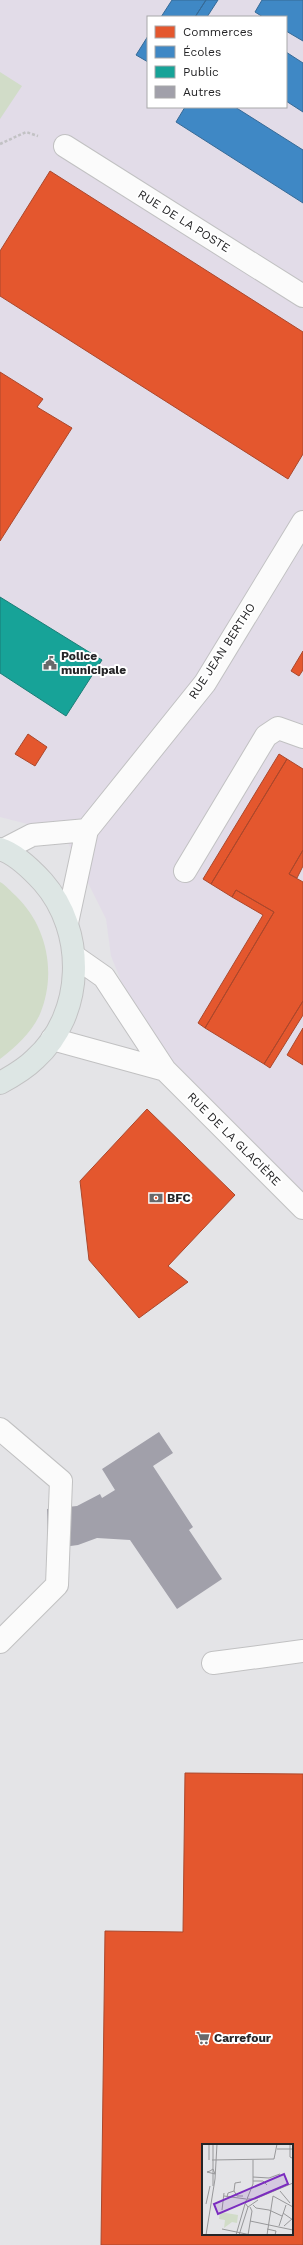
<svg xmlns="http://www.w3.org/2000/svg" width="303" height="2245" font-family="'Work Sans',sans-serif">
  <rect width="100%" height="100%" fill="#e4e4e7"/>
  <path fill="#e2dce8" fill-rule="evenodd" d="M0,0h303v1198l-163,-170 -29,-72 -5,-37 -43,-86 -63,-16zM148,17h138v90h-138z"/>
  <path fill="#d1dcc8" d="M0,72l22,14 -22,33z
    M0,882c6,3 11,10 16,14 31,30 41,77 24,118 -8,18 -24,33 -40,45z"/>
  <path fill="#e4572e" stroke="#ab482c" fill-rule="evenodd" d="M50,171l253,161v122l-15,25 -288,-183v-45z
    M0,372l43,27 -6,8 35,21 -72,113z
    M303,651v19l-4,6 -8,-5z
    M28,734l19,13 -12,19 -20,-12z
    M279,754l8,5 -76,125 -8,-5z
    M287,759l16,10v81l-14,24 14,8v119l-39,63 -59,-36 69,-116 -38,-22 -4,7 -21,-13z
    M303,850v16l-6,12 -8,-4z
    M236,890l38,22 -69,116 -7,-5 65,-108 -31,-18z
    M303,1001v14l-33,53 -6,-4z
    M303,1028v37l-16,-10z
    M147,1109l88,86 -67,71 20,16 -49,36 -50,-58 -9,-79z
    M185,1773l118,1v471h-202l4,-314 78,1zM203,2145h89v89h-89z"/>
  <path fill="#3f88c5" stroke="#376a96" d="M172,0h34l-11,17h-34z
    M206,0h12l-11,17h-12z
    M262,0h41v41l-17,-10v-14h-23l-8,-5z
    M148,36v26l-12,-7z
    M286,52l17,11v49l-17,-11z
    M185,107h50l68,43v53l-127,-81z"/>
  <path fill="#17a398" stroke="#1b7d76" d="M0,597l102,63 -36,56 -66,-43z"/>
  <path fill="#a1a0aa" d="M159,1432l14,21 -20,13 40,61 -4,3 33,49 -45,30 -47,-69 -33,-2 -19,7 -30,4 -1,-40 30,-3 23,-12 2,4 13,-8 -13,-21z"/>
  <g fill="none" stroke-linecap="round" stroke-linejoin="round">
    <g stroke="#c1c1c2" stroke-width="24">
      <path id="minor" d="M65,146l238,150
        M3,850l29,-15 55,-5
        M185,871l81,-135 12,-8 25,9
        M67,923l20,-93 118,-147 98,-161
        M74,956l30,21 61,93 138,138
        M52,1039l113,31
        M0,1429l61,52 -4,104 -57,57
        M213,1663l90,-12"/>
    </g>
    <g stroke="#c2c2c3" stroke-width="24">
      <path id="major" d="M0,849c16,5 32,21 43,33 43,49 42,132 -8,177 -10,10 -22,17 -35,24"/>
    </g>
    <path stroke="#c2c2c4" stroke-width="2.5" stroke-dasharray="3 2" stroke-linecap="butt" d="M0,144l26,-12 12,4"/>
    <use href="#minor" stroke="#fbfbfb" stroke-width="22"/>
    <use href="#major" stroke="#dde6e4" stroke-width="22"/>
  </g>
  <defs>
    <g id="civic-bare" transform="scale(1.08)"><path d="M-.6-6.5H3V-4.5H.6V-3L4-1V1h2V6H-6V1h2V-1L-.6-3ZM-1.2 2.5V6h2.4V2.5Z" fill="#68686a" stroke="#fff" stroke-width="2.5" paint-order="stroke"/></g>
    <g id="bank-bare" transform="scale(1.08)"><path d="M-6-4H6V4H-6ZM0-2.3a2.3 2.3 0 1 0 0 4.6a2.3 2.3 0 1 0 0-4.6Z" fill="#68686a" stroke="#fff" stroke-width="2.5" paint-order="stroke"/></g>
    <g id="supermarket-bare" transform="scale(1.08)"><path d="M-6-5.5h2.5l.6 2H6L4.5 2H-2.5L-4.4-4H-6ZM-1.5 3.2a1.3 1.3 0 1 0 .1 0ZM3 3.2a1.3 1.3 0 1 0 .1 0Z" fill="#68686a" stroke="#fff" stroke-width="2.5" paint-order="stroke"/></g>
  </defs>
  <g fill-rule="evenodd">
    <use href="#civic-bare" x="50" y="663"/>
    <use href="#bank-bare" x="156" y="1198"/>
    <use href="#supermarket-bare" x="203" y="2038"/>
  </g>
  <g text-anchor="middle" dominant-baseline="central" stroke-width="4" stroke-linejoin="round" paint-order="stroke">
    <g font-size="12" fill="#252527" stroke="#fff">
      <text transform="translate(184 221) rotate(32)">RUE DE LA POSTE</text>
      <text transform="translate(222 651) rotate(-57)">RUE JEAN BERTHO</text>
      <text transform="translate(234 1139) rotate(45)">RUE DE LA GLACIÈRE</text>
    </g>
    <g font-size="12" font-weight="bold" fill="#252527" stroke="#fff" text-anchor="start">
      <text x="61" y="656">Police<tspan x="61" dy="14">municipale</tspan></text>
      <text x="167" y="1198">BFC</text>
      <text x="214" y="2038">Carrefour</text>
    </g>
  </g>
  <g transform="translate(202 2144)">
    <rect width="91" height="91" fill="#e4e4e7"/>
    <path d="M18,68l18,3 -1,8 -5,-1 -8,6 1,-8 -6,-1z" fill="#d1dcc8"/>
    <path fill="none" stroke="#98989a" stroke-width="1" d="M11,0v42M88,0v13l2,1M75,5h16M7,16v-16M10,16l62,-1 3,-15M11,25l2,5 -8,-2 3,-1zM51,33l16,1 11,-4M51,37h10l4,4M32,47l1,-8 6,-1M78,47l10,12M22,52l22,3M71,52l20,11M25,53l1,-4 6,-2 3,5h6M45,55l6,-15v-24M4,60l4,-18M51,61l3,3 13,2 13,6M46,63l-3,-4 2,-4h8l38,-16M46,63l10,-7M20,66l2,-17M81,69l10,7M48,77l43,9M77,82l7,-21M82,82l9,-8M20,85l29,6M65,85l9,2 -1,4M4,91l9,-56 2,-35M34,91l9,-31M37,91l9,-28M46,91l4,-24 -2,-4M65,91l6,-39"/>
    <path fill="#7b2cbf" fill-opacity="0.15" stroke="#7b2cbf" stroke-width="2" d="M82,30l4,10 -70,30 -4,-10z"/>
    <rect width="91" height="91" fill="none" stroke="#252527" stroke-width="2"/>
  </g>
  <rect x="147" y="16" width="140" height="92" fill="#ffffff" stroke="#a8a8a9"/>
  <rect x="155" y="26" width="20" height="12" fill="#e4572e" stroke="#a8a8a9"/>
  <text x="183" y="36" font-size="12" fill="#252527">Commerces</text>
  <rect x="155" y="46" width="20" height="12" fill="#3f88c5" stroke="#a8a8a9"/>
  <text x="183" y="56" font-size="12" fill="#252527">Écoles</text>
  <rect x="155" y="66" width="20" height="12" fill="#17a398" stroke="#a8a8a9"/>
  <text x="183" y="76" font-size="12" fill="#252527">Public</text>
  <rect x="155" y="86" width="20" height="12" fill="#a1a0aa" stroke="#a8a8a9"/>
  <text x="183" y="96" font-size="12" fill="#252527">Autres</text>
</svg>
